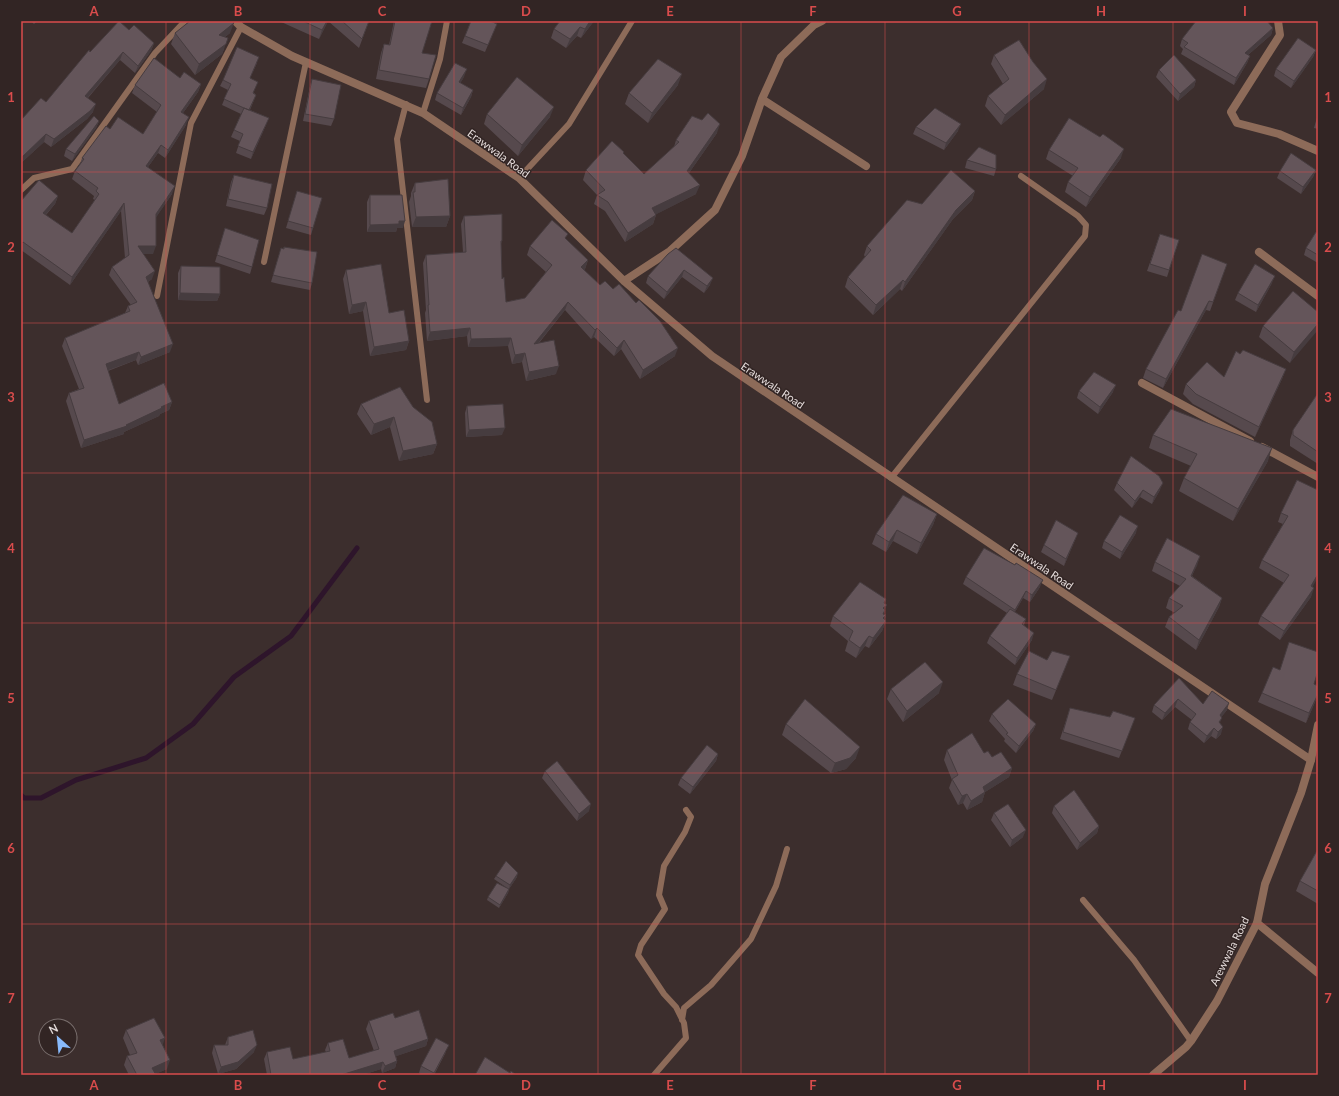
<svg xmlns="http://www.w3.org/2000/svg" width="1339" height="1096" font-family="Lato,sans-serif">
  <rect width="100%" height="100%" fill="#3c2e2d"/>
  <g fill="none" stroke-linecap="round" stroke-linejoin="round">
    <path stroke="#2e152b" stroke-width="5" d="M21,795l3,3h17l35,-18 70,-22 47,-34 41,-47 57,-41 66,-88"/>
    <path stroke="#8d6b59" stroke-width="6" d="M406,104l-9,35 30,261
      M423,113l17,-54 7,-38
      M519,178l50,-54 63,-103
      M21,190l13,-12 38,-9 83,-116 30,-32
      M264,262l42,-200
      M157,296l34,-173 50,-96
      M891,478l194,-242 1,-11 -8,-9 -57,-40
      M1083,900l51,60 57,81
      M682,1020l2,-12 27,-23 40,-46 25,-53 11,-37
      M654,1075l32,-37 -2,-15 -8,-16 -12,-13 -26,-39 3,-10 24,-36 -6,-14 5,-29 21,-34 6,-15 -5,-7"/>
    <path stroke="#8d6b59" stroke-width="8" d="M235,21l6,6 51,29 131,57 96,65 105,103 88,75 599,404
      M1278,21l2,14 -49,77 6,11 42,11 39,17
      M762,99l104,67
      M1259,252l59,44
      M624,281l46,-30 45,-41 27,-54 20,-57 19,-42 33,-32 8,-4
      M1142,383l108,58
      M1262,447l56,30
      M1257,923l61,50"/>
    <path stroke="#8d6b59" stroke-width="8" d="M1153,1075l33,-28 5,-6 26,-40 40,-78 8,-39 36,-91 10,-33 7,-35"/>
  </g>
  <path fill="#56494d" d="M31,21h6l-3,3z
    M279,21h49l-9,18z
    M328,21h41l-10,27z
    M394,21h38l-10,32 7,26 -3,9 -50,-9 5,-26 3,-9 5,1z
    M471,21l26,3 -12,28 -23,-9z
    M560,21h34l-13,17 -4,-2 -11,12 -15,-10 3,-9z
    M1273,28l-2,7 -23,20 2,1 -3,7 -13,22 -53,-31 2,-5 -3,-3 2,-7z
    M129,30l25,13 -3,8 -16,22 -15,-13 -32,38 5,14 -6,7 -36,28 -7,-5 -23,21v-43l25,-18 44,-50z
    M175,33h55l-5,4 -1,12 -2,5 -27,21 -24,-31z
    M1316,50l-3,7 -22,31 -17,-12 2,-7z
    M994,55l50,34 -43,36 -16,-19 3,-10 15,-12 -12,-20z
    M257,63l-7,15 4,15 2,2 -6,15 19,8 -18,41 -15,-6 4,-12 -9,-4 10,-23 -19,-9 6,-15 -8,-4 3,-6z
    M1159,70l37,10 -2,7 -16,14 -22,-24z
    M464,77l-4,6 13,7 -2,7 -10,18 -26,-15 2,-7z
    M180,78l21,6 -3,8 -15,21 3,12 -21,33 -7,-5 -10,14 24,27 -16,23 -3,37h-10l9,25 -4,3 22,70 -32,13 -2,-5 -28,11 11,33 53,-2 -3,8 -9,4 -1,2 -35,16v2l-43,14 -15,-47 3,-8 10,-4 -17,-43 3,-8 60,-25 3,-7 3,-1 -22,-30 3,-8 13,-9 -4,-47 -51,74 -49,-35v-49l37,-5 -3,8 -9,11 26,18 23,-33 -2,-1 1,-3 -22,-17 3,-8 5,-7 2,-6 28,-29 33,5 14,-22 -25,-19 3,-8z
    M312,79l22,40 -3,7 -28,-5 7,-35z
    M678,85l-30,38 -23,-19 4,-11z
    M487,114l63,3 -32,39 -34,-32z
    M1318,114v15l-4,-1z
    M99,121l-3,7 -24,33 -8,-5 2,-7z
    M916,127l42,4 -14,19 -31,-16z
    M717,133l-28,40 7,21 -40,20v1l-3,9 -28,18 -20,-31 -11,-7 3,-9 -14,-15 3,-10 38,-18 -1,2 21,20 30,-27 2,-7z
    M1049,150l72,8 -35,49 -21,-15 3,-10 5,-6 -27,-17z
    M967,160l29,9 -2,7 -29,-8z
    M1316,170l-3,7 -12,17 -24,-16 3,-7z
    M234,175l33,33 -3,7 -38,-9 5,-24z
    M415,183l35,33 -4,11h-34l-3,-25 2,-6v-3z
    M297,191l16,37 -2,7 -25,-7z
    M975,191l-3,9 -19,19 -51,72 -2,-2 -27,26 -28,-28 3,-10 17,-20 -1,-2 3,-9 55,-42z
    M370,195l33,33h-6l-1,4h-29v-30z
    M464,216l38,25 -1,3 1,35 4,23 19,-4 21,-26 -19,-17 3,-9 36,-7 22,21 -3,9 -1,1 91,86 -35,23 -19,-30 -7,7 -20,-19 -3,2 -26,-29 -26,33 17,31 -30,7 -4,-19 -10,2 -4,-18 -40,1 -1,-11 -40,5 -2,-28 1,-3 -3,-47 3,-8 37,-3 -2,-28z
    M225,228l27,39 -2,7 -35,-12z
    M1318,233v30l-14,-8 2,-7z
    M1160,234l19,6 -12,37 -20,-6z
    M284,247l28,36 -2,7 -31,-6 -8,-2 10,-34 2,1z
    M668,254l42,31 -6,8 -22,-16 -18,22 -18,-16 2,-7z
    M1227,264l-17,47 -4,-1 -43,78 -20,-10 3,-9 35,-58z
    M181,266l39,28 -3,7 -39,-1v-27z
    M346,270l43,43 20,28 -3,9 -36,6 -7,-45 -14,3 -6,-35z
    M1272,283l-16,29 -21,-12 3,-7z
    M1318,312l-28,51 -31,-26 4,-11z
    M1240,354l46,15 -4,10 -27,58 -62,-33 -10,-10 3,-10 38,-7z
    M400,387l37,57 -4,10 -34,7 -9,-34 -19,8 -14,-21 4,-10z
    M1079,391l34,1 -15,22 -21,-16z
    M1318,393v71l-28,-18v-6l3,-10z
    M467,406l35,29 -36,2 -1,-24z
    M1153,435l115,26 -35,60 -54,-30 5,-13 7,-12 -42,-18z
    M1297,480l15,107 -1,10 -31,43 -22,-16 3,-8 23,-33 -25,-15 3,-8 21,-36 -5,-2 3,-9z
    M1117,483l43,7 -8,14 -12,-7 -8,11 -18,-18z
    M937,514l-4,11 -16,29 -24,-13 -7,11 -14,-8 4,-10z
    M1078,533l-14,33 -23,-14 3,-7z
    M1136,533l-16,26 -18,-11 2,-7z
    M1200,556l-8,20 30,22 -3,9 -23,43 -31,-23 4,-10 6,-4 -9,-5 3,-10 11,-12 -28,-15 3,-9z
    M1015,565l25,22 -10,15 -7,-4 -8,14 11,7 -2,6 8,15 -17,25 -28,-22 3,-7 17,-23 -44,-29 3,-7z
    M886,599l-1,4v7l-1,4 2,1 -1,4 1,2 -4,10 -13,17 -4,-2 -9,12 -11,-7 3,-10 -18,-15 3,-10z
    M1047,660l19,6 -14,34 -39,-15 4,-11z
    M1179,678l24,26 24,6 -6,7 -1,6 1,11 -5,5 -5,-3 -7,7 -16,-14 2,-7 2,-2 -17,-13 -13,13 -10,-8 2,-7z
    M1318,686v9l-12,28 -48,-21 4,-9z
    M891,689l48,4 -36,29 -16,-23z
    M1070,708l40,9 25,1 -16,40 -59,-19z
    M992,714l44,10 -3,7 -17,22 -12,-12 1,-2 -16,-18z
    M786,724l70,34 -10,11 -15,4 -49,-38z
    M947,750l37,3 28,15 -3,9 -24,15 -3,10 -15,8 -4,-7 -5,2 -9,-17 3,-8 -8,-20z
    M718,754l-2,7 -26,33 -12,-9 3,-7z
    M545,771l44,40 -12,10 -35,-43z
    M1054,806l45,20 -2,7 -20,17 -25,-37z
    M994,813l29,24 -13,10 -19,-27z
    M1318,849v55l-22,-13 4,-10z
    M496,876l21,1 -8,12 -1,4 -9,15 -12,-8 1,-3 19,-9 -13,-9z
    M395,1018l33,21 -2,7 -30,10 1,5 -2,7 -13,5 -1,-4 -19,6h-95l-3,-16 3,-7 26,7 33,-7 -1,-2 3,-7 21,15 25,-7 -8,-22 3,-8z
    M126,1030l36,15 5,24 -12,5 1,1h-27l-5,-10 3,-9 3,-1 -7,-17z
    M228,1037l26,15 -18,17 -18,5 -6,-21 2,-8h11z
    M446,1052l-12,23h-12l-3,-2 2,-7z"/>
  <path fill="#463c3f" d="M327,21h1l-9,18 3,-9z
    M590,21h4l-13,17 4,-9z
    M234,23l-4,10 -15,12 4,-10z
    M580,27l-3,9 -11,12 4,-9z
    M1273,28l-2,7 -29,25 3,-7z
    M228,38l-4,11 -2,5 -27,21 4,-11z
    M154,43l-3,8 -16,22 3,-7z
    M1316,50l-3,7 -22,31 3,-7z
    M123,52l-3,8 -38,44 3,-8z
    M1250,56l-3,7 -13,22 2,-7z
    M467,69l-3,8 -7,12 2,-7z
    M682,74l-4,11 -30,38 4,-10z
    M1047,79l-3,10 -43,36 4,-10z
    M1196,80l-2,7 -16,14 2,-7z
    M201,84l-3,8 -20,28 3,-8z
    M473,90l-2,7 -10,18 2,-7z
    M96,104l-3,8 -6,7 -36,28 3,-8z
    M554,107l-4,10 -32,39 4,-11z
    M189,117l-3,8 -21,33 3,-8z
    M269,118l-3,7 -15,34 2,-7z
    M99,121l-3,7 -24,33 3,-7z
    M720,124l-3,9 -33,47 3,-9z
    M961,124l-3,7 -14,19 2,-7z
    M46,134l-2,8 -23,21v-5z
    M161,145l-3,8 -15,21 3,-8z
    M1124,149l-3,9 -35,49 4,-10z
    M1316,170l-3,7 -12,17 2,-7z
    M700,185l-4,9 -47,24 3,-10z
    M175,186l-3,8 -19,28 3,-8z
    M975,191l-3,9 -19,19 -51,72 3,-9 51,-72z
    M58,196l-3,8 -15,17 3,-8z
    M124,203l-3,8 -51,74 2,-8z
    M656,215l-3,9 -28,18 3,-9z
    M450,216l-4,11h-34l4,-10z
    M399,221h6l-2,7h-6l-1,4h-29l3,-7z
    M138,246h18l-3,8h-18z
    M588,260l-3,9 -7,7 3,-9z
    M684,270l-2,7 -18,22 3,-7z
    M155,271l-3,8 -9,6 3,-8z
    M1275,276l-3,7 -16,29 2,-7z
    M713,278l-3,7 -6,8 3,-7z
    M903,280l-3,9 -27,26 3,-10z
    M180,293l40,1 -3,7 -39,-1z
    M1209,301l-3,9 -43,78 3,-9z
    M366,302l-3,9 -14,3 3,-9z
    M568,302l-3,8 -34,42 3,-8z
    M1318,324v6l-28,33 4,-11z
    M470,328l-3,8 -40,5 3,-9z
    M597,328l-3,9 -3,2 4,-9z
    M511,338l-3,8 -40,1 3,-8z
    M624,340l-3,9 -7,7 3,-8z
    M409,341l-3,9 -36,6 4,-9z
    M173,344l-3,8 -32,13 3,-8z
    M678,348l-3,8 -35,23 3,-9z
    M139,352l-3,8 -33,12 3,-8z
    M525,353l-3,9 -10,2 3,-9z
    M559,366l-3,8 -30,7 3,-9z
    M1286,369l-4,10 -27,58 4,-10z
    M1116,385l-3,7 -15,22 2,-7z
    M172,402l-3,8 -9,4 -1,2 -35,16v2l-43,14 3,-8 42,-15 35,-18z
    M394,417l-4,10 -19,8 3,-11z
    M505,428l-3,7 -36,2 3,-7z
    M437,444l-4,10 -34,7 4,-10z
    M1272,448l-4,13 -35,60 5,-12z
    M1163,483l-3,7 -8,14 2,-7z
    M1143,490l-3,7 -8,11 3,-7z
    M937,514l-4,11 -16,29 4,-11z
    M1138,526l-2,7 -16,26 2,-7z
    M897,530l-4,11 -7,11 3,-10z
    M1078,533l-3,7 -11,26 2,-7z
    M1200,556l-3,10 -10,19 4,-9z
    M1318,574v3l-10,18 3,-9z
    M1043,580l-3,7 -10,15 2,-7z
    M1314,588l-3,9 -31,43 4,-9z
    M1026,591l-3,7 -11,19 3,-7z
    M1222,598l-3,9 -23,43 3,-10z
    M886,599l-3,9 4,-3 -4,8 2,-3 -3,11 -3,-2 5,-16z
    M886,615l-3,10 3,-4 -4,10 -13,17 4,-10 10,-20z
    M1034,633l-2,7 -17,25 2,-7z
    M869,636l-4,10 -9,12 4,-10z
    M943,682l-4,11 -36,29 4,-11z
    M1318,694l-1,3 -11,26 3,-10z
    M1178,699l-3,8 -13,13 3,-7z
    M1229,703l-2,7 -10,13 3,-8z
    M1036,724l-3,7 -17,22 3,-7z
    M1223,727l-2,7 -5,5 2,-7z
    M1214,728l-3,8 -7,7 3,-7z
    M860,747l-4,11 -10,11 -15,4 4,-10z
    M718,754l-2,7 -26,33 3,-7z
    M1012,768l-3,9 -27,17 3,-2 -3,10 -15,8 4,-9 12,-14z
    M967,794l-4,9 -5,2 4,-9z
    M591,804l-2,7 -12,10 2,-7z
    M1099,826l-2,7 -20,17 3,-7z
    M1026,830l-3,7 -13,10 2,-7z
    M518,873l-1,4 -8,12 1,-4z
    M509,889l-1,4 -9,15 1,-3z
    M165,1038l-3,9 -2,-7z
    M428,1039l-2,7 -35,12 3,-7z
    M257,1045l-3,7 -18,17 -18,5 3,-7z
    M170,1060l-3,9 -14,6 -1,-7z
    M397,1061l-2,7 -13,5 3,-7z
    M383,1062l-2,7 -19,6h-21z"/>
  <path fill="#64555a" stroke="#463c3f" d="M119,21l10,9 5,-5 20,18 -16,23 -15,-14 -38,44 11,8 -6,7 -36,28 -8,-5 -25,24v-38l20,-22 5,4 43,-52 1,2z
    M190,21h43l1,2 -15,12 9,3 -2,6 -27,20 -24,-31z
    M303,21h24l-5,9z
    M342,21h27l-7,18z
    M395,21h37l-10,32 14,2 -7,24 -50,-9 5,-26 6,1z
    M471,21h19l7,3 -9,21 -23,-9z
    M560,21h30l-5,8 -5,-2 -10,12 -16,-10z
    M1196,21h71l6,7 -28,25 5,3 -14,22 -52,-31 4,-4 -6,-4z
    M1298,38l18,12 -22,31 -18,-12z
    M1019,40l14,22 14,17 -42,36 -17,-19 21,-17 -15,-24z
    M237,47l22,10 -9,21 8,4 -5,11 3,2 -7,15 -5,-2 -20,-9 7,-15 -8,-4z
    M1174,55l22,25 -16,14 -21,-24z
    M154,58l26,20 4,-6 17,12 -20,28 8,5 -21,33 -7,-5 -15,21 29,20 -19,28v32h-18l17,25 -9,6 27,67 -32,13 -2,-5 -33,12 13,40 45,-21 8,19 -11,5 1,1 -36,17 1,1 -43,14 -15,-47 15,-5 -19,-50 65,-27 -2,-5 9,-4 -25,-35 17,-12 -5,-52 -52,74 -49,-35 -2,2v-43l18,-21 19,16 -15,17 29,20 27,-39 -3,-3 2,-3 -23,-17 9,-12 -2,-1 24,-32 4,3 8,-12 25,17 18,-29 -26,-20z
    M658,59l24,15 -30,39 -23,-20z
    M455,63l12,6 -8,13 14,8 -10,18 -26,-15z
    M517,77l37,30 -32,38 -35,-31z
    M312,79l29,6 -7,34 -29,-5z
    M244,108l25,10 -16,34 -15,-6 5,-12 -9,-4z
    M935,108l26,16 -15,19 -30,-16z
    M708,113l12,11 -33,47 13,14 -48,23 4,7 -28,18 -20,-31 -11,-7 8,-5 -19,-20 26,-29 12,11 -1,1 21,21 35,-32 -3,-2 16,-24 10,4z
    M94,116l5,5 -24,33 -9,-5z
    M1069,118l31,19 3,-3 21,15 -34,48 -22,-15 10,-14 -29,-18z
    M979,147l17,8v14l-29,-9z
    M1291,153l25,17 -13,17 -23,-16z
    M951,170l24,21 -19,19 -51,72 -2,-2 -27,25 -28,-28 23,-27 -4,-4 40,-46 15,4z
    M234,175l38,9 -5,24 -39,-9z
    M448,179l2,37 -34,1 -3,-25h2v-9z
    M297,191l25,7 -9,30 -25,-7z
    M370,195h32l3,26h-6v3l-29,1z
    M502,214v27h-1l1,38 2,-2 2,25 19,-4 27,-33 -22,-19 22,-26 16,14 -3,4 23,22 -7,7 19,18 5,-4 8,8 6,-5 17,19 3,-3 21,21 18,27 -35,22 -19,-30 -7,8 -20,-20 -2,2 -27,-28 -34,42 20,-4 5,26 -30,6 -4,-19 -10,2 -4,-17 -40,1 -1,-11 -40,4 -2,-27h1l-3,-50 40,-3 -2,-36z
    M225,228l34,12 -7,27 -35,-12z
    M1316,232l2,1v22l-12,-7z
    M1160,234l19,6 -10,30 -19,-6z
    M284,247l33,5 -5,31 -31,-6 -8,-2 8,-27 3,1z
    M676,248l37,30 -6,8 -23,-16 -17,22 -19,-16 20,-22z
    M1202,254l25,10 -14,38 -4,-1 -43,78 -20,-10 32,-59 3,1z
    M381,264l8,49 15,-3 5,31 -35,6 -8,-45 -14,3 -6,-35z
    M1255,264l20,12 -17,29 -20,-12z
    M181,266l39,1v27l-40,-1z
    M1293,291l25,21v12l-24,28 -31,-26z
    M1243,350l43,19 -27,58 -63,-33 -10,-10 21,-22 17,15 12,-26 4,3z
    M1094,372l22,13 -16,22 -21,-16z
    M400,387l13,20 19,15 5,22 -34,7 -9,-34 -20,7 -13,-20z
    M1318,393v59l-25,-17v-5z
    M503,404l2,24 -36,2 -2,-24z
    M1171,409l101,39 -34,61 -54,-31 13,-24 -44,-19z
    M1131,456l28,20 4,7 -9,14 -11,-7 -8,11 -18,-18z
    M1297,480l21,10v84l-7,12 3,2 -30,43 -23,-15 28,-41 -27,-15 26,-44 -7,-3z
    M903,495l34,19 -16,29 -24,-13 -8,12 -13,-8z
    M1120,515l18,11 -16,26 -18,-11z
    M1056,520l22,13 -12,26 -22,-14z
    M1167,538l33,18 -9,20 31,22 -23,42 -30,-23 14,-11 -14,-8 17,-19 -31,-17z
    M984,548l31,17 1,-2 27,17 -11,15 -6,-4 -11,19 -49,-33z
    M860,582l26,17 -2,4 3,2 -4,3 2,2 -2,4 3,1 -3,3 3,3 -13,17 -4,-2 -9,12 -11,-8 4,-9 -20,-15z
    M1010,609l16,10 -4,5 12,9 -17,25 -27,-22z
    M1289,642l29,10v19l-4,13 4,2v8l-9,19 -47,-20 11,-26 7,3z
    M1029,651l18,9 5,-9 18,5 -14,34 -39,-16z
    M925,662l18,20 -36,29 -16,-22z
    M1179,678l24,26 9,-13 17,12 -9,12 2,3 -3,4 4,5 -5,5 -4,-4 -7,8 -17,-14 6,-8 -18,-15 -13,14 -11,-8z
    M805,699l55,48 -10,11 -15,5 -49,-39z
    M1008,699l28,25 -17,22 -13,-12 2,-1 -16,-19z
    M1070,708l40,9 3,-6 22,7 -13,33 -59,-19z
    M972,733l12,20 4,-2 4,6 9,-5 11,16 -29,19 2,5 -14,9 -4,-7 -5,2 -10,-17 6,-4 -11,-25z
    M707,745l11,9 -25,33 -12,-9z
    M557,761l34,43 -12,10 -34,-43z
    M1074,790l25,36 -19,17 -26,-37z
    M1008,804l18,26 -14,10 -18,-27z
    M1318,849v42l-18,-10z
    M506,861l12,12 -8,12 -14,-9z
    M497,883l12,6 -9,16 -12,-8z
    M419,1010l9,29 -34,12 3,10 -12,5 -2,-4 -42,13h-70l-4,-23 23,-5 3,12 37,-8 -2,-8 15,-4 6,19 30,-9 -10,-28 24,-8 2,5z
    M154,1018l11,20 -5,2 10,20 -18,8 4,7h-19l-10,-19 10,-3 -11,-23z
    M253,1030l4,15 -19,17 -17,5 -7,-22h14v-8z
    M436,1038l13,7 -15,28 -13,-7z
    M485,1057l25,16 1,-2 5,4h-41z"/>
  <path fill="none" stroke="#d94c4c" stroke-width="1" stroke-opacity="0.55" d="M166,21v1054M310,21v1054M454,21v1054M598,21v1054M741,21v1054M885,21v1054M1029,21v1054M1173,21v1054M21,172h1297M21,323h1297M21,473h1297M21,623h1297M21,773h1297M21,924h1297"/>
  <g text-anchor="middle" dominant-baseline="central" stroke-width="3" stroke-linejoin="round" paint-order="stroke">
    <g font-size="11" fill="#e4dbda" stroke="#322524">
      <text transform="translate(499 153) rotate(36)">Erawwala Road</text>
      <text transform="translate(773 385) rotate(34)">Erawwala Road</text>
      <text transform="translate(1042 566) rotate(34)">Erawwala Road</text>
      <text transform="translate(1229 951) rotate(-64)">Arewwala Road</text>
    </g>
  </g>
  <rect width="1339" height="1096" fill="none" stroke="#322524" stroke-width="44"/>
  <g transform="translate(58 1038) rotate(333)"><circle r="19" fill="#322524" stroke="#796e6d"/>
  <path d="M0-3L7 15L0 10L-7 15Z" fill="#88bafc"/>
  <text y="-6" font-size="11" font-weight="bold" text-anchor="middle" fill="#e4dbda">N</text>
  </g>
  <rect x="22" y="22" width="1295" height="1052" fill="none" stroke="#d94c4c" stroke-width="1.5"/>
  <g font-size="13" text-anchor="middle" font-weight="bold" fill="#d94c4c">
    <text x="94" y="16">A</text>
    <text x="238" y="16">B</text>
    <text x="382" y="16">C</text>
    <text x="526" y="16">D</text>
    <text x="670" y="16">E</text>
    <text x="813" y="16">F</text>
    <text x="957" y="16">G</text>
    <text x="1101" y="16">H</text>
    <text x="1245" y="16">I</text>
    <text x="11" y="102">1</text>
    <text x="1328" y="102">1</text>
    <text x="11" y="252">2</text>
    <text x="1328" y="252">2</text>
    <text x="11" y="402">3</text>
    <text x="1328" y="402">3</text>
    <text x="11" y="553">4</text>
    <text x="1328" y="553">4</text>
    <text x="11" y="703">5</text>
    <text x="1328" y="703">5</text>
    <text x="11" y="853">6</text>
    <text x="1328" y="853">6</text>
    <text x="11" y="1003">7</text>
    <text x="1328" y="1003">7</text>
    <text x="94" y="1090">A</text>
    <text x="238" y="1090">B</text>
    <text x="382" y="1090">C</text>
    <text x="526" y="1090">D</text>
    <text x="670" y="1090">E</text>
    <text x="813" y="1090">F</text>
    <text x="957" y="1090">G</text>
    <text x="1101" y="1090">H</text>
    <text x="1245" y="1090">I</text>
  </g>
</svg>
